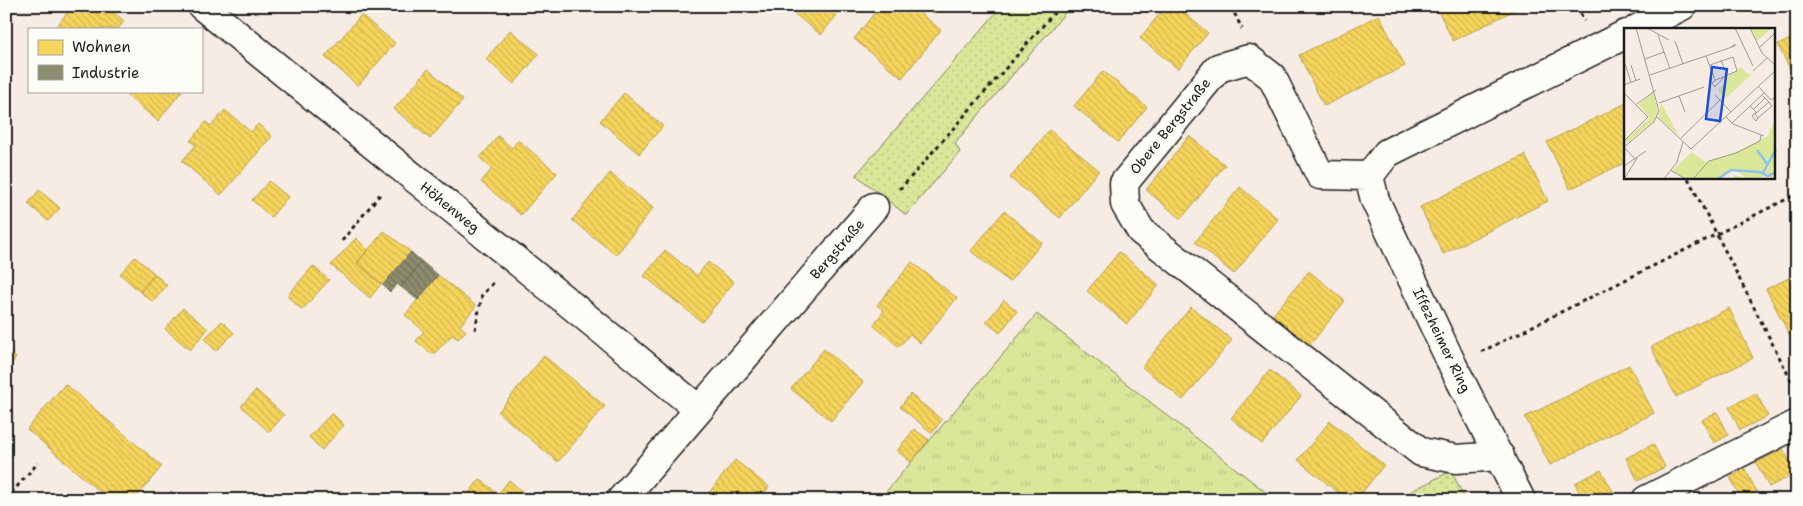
<svg xmlns="http://www.w3.org/2000/svg" width="1803" height="506" font-family="'Shantell Sans',sans-serif">
  <defs>
    <pattern id="grass-tufts" width="24" height="20" patternUnits="userSpaceOnUse" patternTransform="scale(1.25)"><rect width="24" height="20" fill="#dae698"/><path d="M3 7l-1-3M5 7V3M7 7l1-3M15 17l-1-3M17 17v-4M19 17l1-3" fill="none" stroke="#bac582"/></pattern>
    <pattern id="park-dots" width="8" height="8" patternUnits="userSpaceOnUse" patternTransform="scale(1.25)"><rect width="8" height="8" fill="#dae698"/><path d="M2 2h.1M6 6h.1" fill="none" stroke="#bac582" stroke-width="1.8" stroke-linecap="round"/></pattern>
    <pattern id="homes-back-hatch" width="6" height="6" patternUnits="userSpaceOnUse" patternTransform="scale(1.25)"><rect width="6" height="6" fill="#f6d55c"/><path d="M-1 5l2 2M0 0l6 6M5-1l2 2" fill="none" stroke="#d2b64f"/></pattern>
    <pattern id="industry-back-hatch" width="6" height="6" patternUnits="userSpaceOnUse" patternTransform="scale(1.25)"><rect width="6" height="6" fill="#8c8c6e"/><path d="M-1 5l2 2M0 0l6 6M5-1l2 2" fill="none" stroke="#72725a"/></pattern>
  </defs>
  <rect width="100%" height="100%" fill="#f7ece4"/>
  <filter id="ink" filterUnits="userSpaceOnUse"><feTurbulence type="fractalNoise" baseFrequency=".02" numOctaves="2"/><feDisplacementMap in="SourceGraphic" scale="10" xChannelSelector="R" yChannelSelector="G"/><feConvolveMatrix kernelMatrix="1 2 1 2 8 2 1 2 1" color-interpolation-filters="sRGB"/></filter>
  <g filter="url(#ink)">
    <path fill="url(#grass-tufts)" stroke="#7b815a" d="M1037,314l239,186h-397z"/>
    <path fill="url(#park-dots)" stroke="#7b815a" d="M1002,6h69l-116,137 5,9 -54,63 -50,-40z
      M1451,471l15,29h-72z"/>
    <path fill="url(#homes-back-hatch)" stroke="#b59e49" d="M72,6h34l18,15 -6,8h-63z
      M785,6h59l-23,29z
      M880,6h31l30,24 -39,48 -48,-39z
      M1166,6h10l32,27 -30,36 -38,-31z
      M1436,6h87l-70,35z
      M361,15l34,28 -37,43 -33,-29z
      M1379,15l26,51 -81,40 -25,-51z
      M510,30l29,24 -25,30 -28,-25z
      M1797,36v47l-19,-38z
      M428,69l35,31 -33,39 -36,-30z
      M1103,71l44,36 -29,35 -44,-36z
      M129,91h53l-24,30 -32,-26z
      M624,93l39,33 -24,28 -39,-33z
      M1626,103v59l-56,27 -23,-47z
      M225,110l26,22 7,-8 14,12 -51,59 -39,-34 14,-16 -6,-4 16,-19 5,4z
      M1049,130l50,40 -39,48 -50,-40z
      M498,136l14,12 6,-8 39,33 -36,42 -40,-33 11,-13 -12,-11z
      M1189,136l36,29 -44,54 -35,-29z
      M1525,155l23,46 -105,53 -23,-47z
      M610,173l43,35 -37,47 -44,-35z
      M269,181l19,16 -17,20 -19,-17z
      M1240,187l38,32 -44,55 -39,-32z
      M39,190l21,18 -12,13 -20,-17z
      M1004,211l38,32 -33,39 -38,-31z
      M384,231l27,21 -28,33 -26,-22z
      M356,238l12,12 -11,13 24,21 -11,14 -39,-33z
      M665,250l32,26 11,-14 26,20 -32,40 -58,-46z
      M1119,252l40,33 -32,39 -40,-33z
      M135,257l20,17 -15,18 -20,-18z
      M6,262l7,6 -7,8z
      M912,262l45,36 -37,45 -10,-9 -11,13 -26,-22 11,-14 -7,-6z
      M313,266l16,14 -27,30 -15,-14z
      M1309,271l36,30 -36,45 -37,-30z
      M155,274l12,11 -14,17 -13,-10z
      M1797,274v61l-6,3 -25,-49z
      M438,275l38,31 -16,20 6,5 -8,8 -6,-4 -19,20 -17,-14 8,-10 -19,-16z
      M1004,300l13,11 -17,22 -14,-11z
      M1191,307l41,33 -49,60 -41,-33z
      M183,308l25,21 -18,21 -25,-21z
      M1729,308l24,50 -77,39 -25,-50z
      M222,321l12,12 -18,18 -12,-12z
      M6,349l10,9 -10,12z
      M824,349l39,33 -32,39 -40,-32z
      M544,356l61,50 -47,56 -60,-50z
      M1629,365l25,48 -104,52 -25,-48z
      M1270,370l31,26 -39,48 -31,-26z
      M65,384l97,82 -28,34h-25l-82,-71z
      M256,390l28,25 -15,17 -28,-26z
      M1756,393l12,23 -28,14 -11,-23z
      M910,394l32,26 -10,13 -32,-26z
      M1717,412l12,23 -15,8 -12,-23z
      M332,413l12,12 -22,25 -13,-13z
      M1330,421l54,44 -28,35h-9l-49,-40z
      M914,429l15,11 -18,22 -14,-11z
      M1653,444l12,23 -27,14 -12,-23z
      M1783,449l13,24 -27,14 -13,-24z
      M735,460l34,27 -11,13h-55z
      M1745,469l12,23 -15,8 -12,-23z
      M1601,470l13,23 -14,7h-17l-8,-17z
      M480,479l18,15 6,6h-41z
      M509,480l23,20h-28l-6,-6z"/>
    <path fill="url(#industry-back-hatch)" stroke="#6a6a55" d="M411,252l11,10 -21,25 -4,-3 -7,8 -7,-7z
      M422,262l16,13 -20,25 -17,-13z"/>
    <g fill="none" stroke-linecap="round" stroke-linejoin="round">
      <g stroke="#1c1c1c" stroke-width="31">
        <path id="minor" d="M202,6c165,135 332,267 496,403
          M1637,29l45,-23
          M1369,176l-49,-1 -48,-98 -23,-18 -31,9 -94,115 1,21 16,27 280,221 35,7 44,-3
          M1369,176l6,24 78,166 68,134
          M1369,176l18,-23 239,-119
          M621,500l253,-293
          M1646,500l151,-76"/>
      </g>
      <path stroke="#1c1c1c" stroke-width="3" stroke-dasharray="4 4" stroke-linecap="butt" d="M1231,6l11,23
        M1577,6l7,15
        M1688,178l109,214
        M899,189l4,-3 157,-180
        M342,241l40,-49
        M475,330l7,-35 11,-12
        M1481,352l316,-158
        M6,499l32,-36"/>
      <use href="#minor" stroke="#fdfcf7" stroke-width="28"/>
    </g>
  </g>
  <g text-anchor="middle" dominant-baseline="central" stroke-width="5" stroke-linejoin="round" paint-order="stroke">
    <g font-size="14" fill="#1c1c1c" stroke="#fdfcf7">
      <text transform="translate(1170 126) rotate(-51)">Obere Bergstraße</text>
      <text transform="translate(450 207) rotate(39)">Höhenweg</text>
      <text transform="translate(837 249) rotate(-49)">Bergstraße</text>
      <text transform="translate(1442 340) rotate(64)">Iffezheimer Ring</text>
    </g>
  </g>
  <g transform="translate(1624 28)">
    <rect width="151" height="151" fill="#f7ece4"/>
    <path d="M109,48l8,8 -15,14 -8,-8zM29,63l5,21 -5,10 -28,22 -1,-3 26,-23 -11,-13zM37,75l4,7 14,26 -20,-18zM151,92v50l-7,-1 3,-10 -6,9 -2,-7 -6,-2 -10,7 18,10 -15,3 1,-6 -16,-3 -3,-10 -4,-1 -14,3 -16,17h-6l13,-17 29,-9 34,-17z" fill="#dae698"/>
    <path d="M104,131l4,1 3,10 -18,9h-19l16,-17zM133,131l6,2 3,7 9,2v9l-24,-6 -1,6h-16v-4l11,3 -7,-7 12,1 -3,-6 2,-4z" fill="#dae698"/>
    <path d="M68,124l13,10 -13,17h-5l-15,-8z" fill="#dae698"/>
    <path d="M117,39l8,8 4,-2 -12,11 -8,-8 -7,7 -2,-4z" fill="#dae698"/>
    <path d="M127,0h18l1,2 -13,11z" fill="#dae698"/>
    <path fill="none" stroke="#8dc2ea" stroke-width="2.5" d="M133,122l11,15M139,145l13,-24M94,151l13,-9 29,2 8,4 8,-4"/>
    <path fill="none" stroke="#9f9994" stroke-width="1" d="M23,0l22,12M111,0l18,38M126,0l12,25 14,13M34,7l12,34M51,13l8,23M135,20l15,-14M82,28l9,24M21,31l19,-7M97,32l6,16M0,33l7,21M7,37l5,16M86,37l23,-8 4,14 -21,9M129,43l14,-13M26,47l85,-29v-2l-4,3M92,52l-4,3 3,4 9,-10M0,57l16,-6M135,59l12,13 5,-3M0,65l24,24 -24,24M91,67l16,17M55,68l6,16M139,68l6,6 3,4 -14,12 -3,-4 14,-12M35,75l45,-16M13,76l19,-14M126,78l6,6 -4,4 4,5 2,-3M130,81l11,-11M33,89l34,32 85,-79M102,89l7,7 31,12M108,95l32,-30M57,110l39,-38M0,119l11,12M0,119l30,-25 5,-11 -23,-83M0,138l22,-15M46,142l16,9M0,151l13,-21M40,151l13,-17 6,-20M69,151l16,-18 27,-8 24,-12 1,-6"/>
    <path fill="#1d4ed8" fill-opacity="0.15" stroke="#1d4ed8" stroke-width="2.5" d="M88,39l15,2 -7,52 -14,-2z"/>
    <rect width="151" height="151" fill="none" stroke="#1c1c1c" stroke-width="2.5"/>
  </g>
  <rect width="1803" height="506" fill="none" stroke="#fdfcf7" stroke-width="25"/>
  <rect x="12" y="12" width="1778" height="481" fill="none" stroke="#1c1c1c" stroke-width="2" filter="url(#ink)"/>
  <rect x="28" y="28" width="175" height="65" fill="#fdfcf7" stroke="#a3a29f"/>
  <rect x="38" y="40" width="25" height="15" fill="#f6d55c" stroke="#a3a29f"/>
  <text x="72" y="52" font-size="15" fill="#1c1c1c">Wohnen</text>
  <rect x="38" y="65" width="25" height="15" fill="#8c8c6e" stroke="#a3a29f"/>
  <text x="72" y="78" font-size="15" fill="#1c1c1c">Industrie</text>
</svg>
